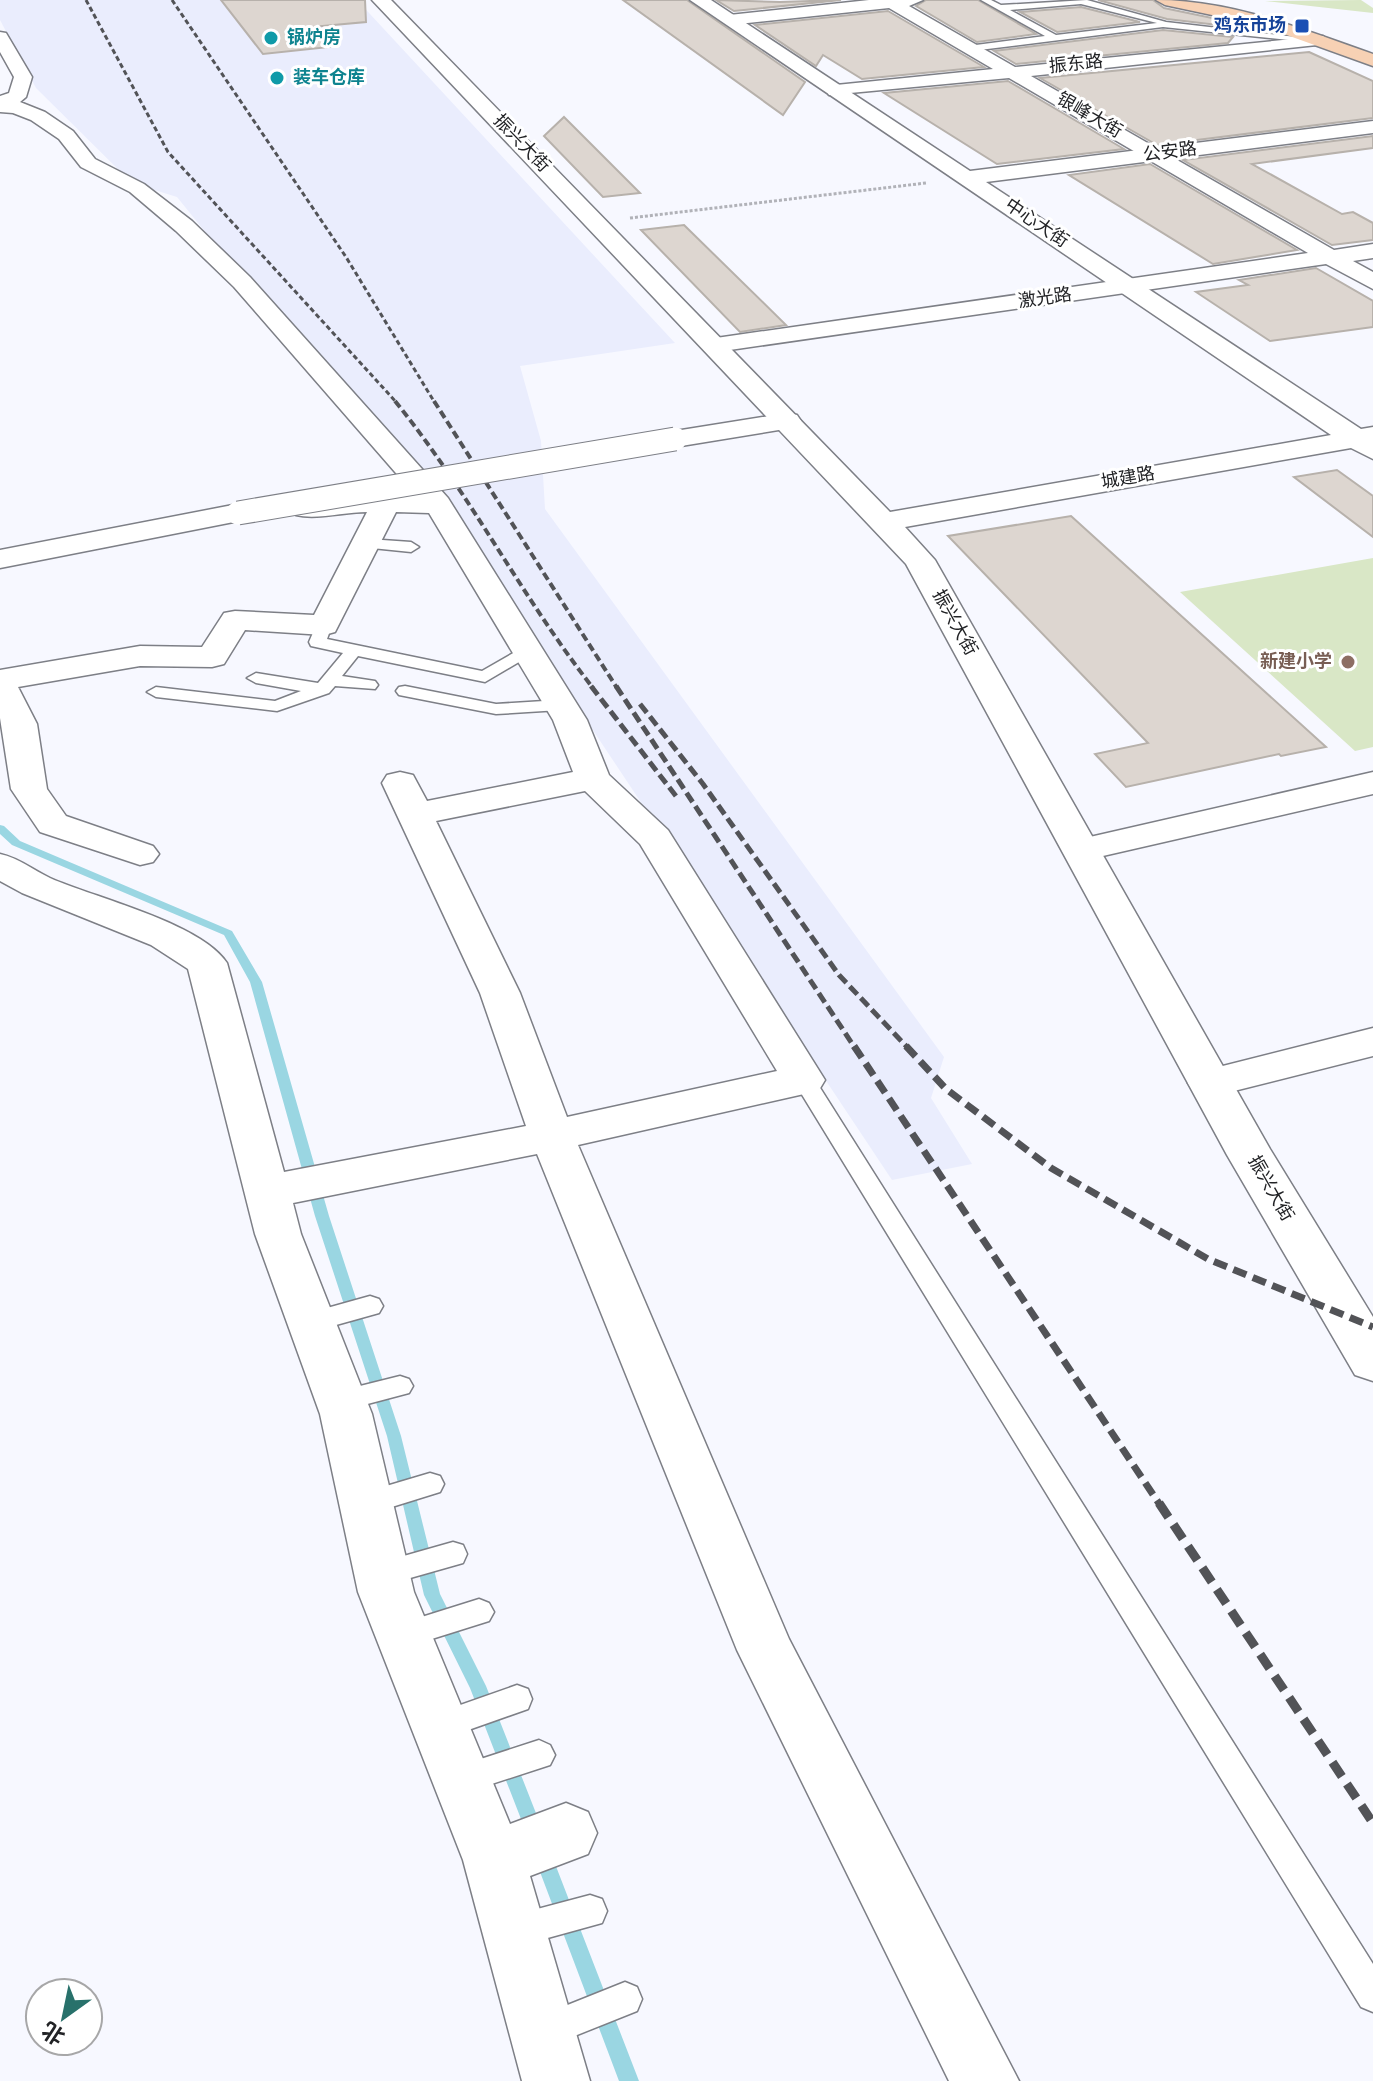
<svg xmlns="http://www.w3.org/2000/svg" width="1373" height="2081" font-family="Overpass,'Noto Sans SC',sans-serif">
  <rect width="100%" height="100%" fill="#f7f8ff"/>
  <path fill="#eaedfd" d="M0,0h357l318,343 -155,23 21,75 4,68 399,548 -13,41 41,66 -80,16 -474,-713 -20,3 -221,-273 -45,-14 -96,-95 -36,-68z"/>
  <path fill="#d9e7c6" d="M1361,0l12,8v5l-108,-12z
    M1373,558v189l-18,4 -175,-159z"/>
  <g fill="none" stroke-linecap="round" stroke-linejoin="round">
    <path fill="#9ad6e2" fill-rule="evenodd" d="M0,825l4,1 16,15 212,90 30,51 67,234 72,220 39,158 46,92 57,145 -3,6 -6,2 -6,-2 -58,-149 -46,-93 -37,-159 -72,-220 -65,-234 -26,-47 -212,-90 -12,-11z
      M543,1847l6,3 3,6 87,225h-20l-85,-225 3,-6z"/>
  </g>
  <path fill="#ddd6d0" stroke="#b7b1ab" stroke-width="2" d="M221,0h144l1,22 -55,5 18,20 -66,7z
    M623,0h64l118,82 -22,33z
    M716,0l64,2 61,-2 -107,11z
    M926,0h52l58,34 -59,8 -61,-36z
    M1098,0h55l11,8 82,17 -3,3 -76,-9z
    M1081,7l59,15 -83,10 -37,-20z
    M888,11l96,56 -122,12 -39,-24 -7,11 -61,-41z
    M1163,30l70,7 -5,6 -212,21 -22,-13z
    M1309,52l64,29v37l-216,27 -117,-67z
    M1008,81l116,68 -127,15 -113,-71z
    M564,117l76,76 -37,4 -59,-61z
    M1373,136v12l-121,16 90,50 11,-2 20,11v17l-41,5 -149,-85z
    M1150,164l147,86 -84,14 -144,-89z
    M684,225l102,100 -46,7 -99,-102z
    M1316,268l57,33v26l-103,14 -74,-49 52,-7 -9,-5z
    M1337,470l36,26v41l-79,-60z
    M1071,516l255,231 -45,9 -2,-2 -153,33 -31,-33 53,-11 -200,-207z"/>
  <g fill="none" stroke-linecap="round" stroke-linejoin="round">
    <g stroke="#7d7f86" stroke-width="3">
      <path id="service" d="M981,0h10l10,5 86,-5 79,22 156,18 -5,3 -154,-16 -192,24 -3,-5 77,-10zM1081,4l76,19 -101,12 -46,-25z
        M368,539l43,3 8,5 -8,5 -49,-5 -2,-3z
        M324,620l8,5 -5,14 155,32 40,-23h12l2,4 -51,30 -127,-26 -16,20 33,5 3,4 -3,4 -40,-3 -6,7 -52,18 -121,-14 -9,-5 9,-5 119,14 26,-10 -45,-8 -9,-5 9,-5 62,10 25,-30 -32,-7 -2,-4 9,-21z
        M405,686l91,18 64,-4 9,5 -9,5 -64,4 -97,-19 -3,-4 3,-4z
        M804,1072l8,3 561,889v48l-12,-5 -568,-927 3,-5z
        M370,1296l9,3 4,7 -4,7 -68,19 -9,-3 -4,-7 4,-7z
        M400,1376l9,3 4,7 -4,7 -68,18 -9,-4 -4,-7 4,-7z
        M430,1473l10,3 4,8 -4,8 -74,23 -10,-4 -4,-8 4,-8z
        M453,1542l10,3 4,9 -4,9 -81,23 -10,-3 -4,-9 4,-9z
        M479,1599l10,4 5,9 -5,9 -86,27 -10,-4 -5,-9 5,-9z
        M517,1685l11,4 4,10 -4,10 -88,31 -11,-4 -4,-10 4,-10z
        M539,1740l11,5 5,10 -5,10 -89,29 -11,-5 -5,-10 5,-10z
        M590,1895l12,4 5,12 -5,12 -87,24 -12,-5 -5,-12 5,-12z
        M625,1982l12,5 5,12 -5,12 -90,36 -12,-5 -5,-12 5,-12z"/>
    </g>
    <g stroke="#7d7f86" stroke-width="3">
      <path id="minor" d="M869,0h54l-14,6 106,61 308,-31 3,4 -9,5 -286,31 303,174 39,-6v14l-20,3 20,11v17l-47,-25 -610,88 -9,-2 -3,-5 3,-5 9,-2 592,-85 -299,-175 -180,17 -2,-4 9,-6 157,-16 -104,-61 -160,17 -8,-5 8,-5z
        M0,32l6,1 26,44 -6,20 -6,5 25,10 28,19 22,28 49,25 48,37 58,56 198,221 139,222 22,55 59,55 157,250 -6,10 -15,4 -226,51 211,494 230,442h-70l-212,-431 -200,-496 -244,49 8,31 71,180 42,178 96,232 56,-21 22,9 9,21 -9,21 -58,22 60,205h-68l-59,-221 -105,-268 -38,-178 -65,-180 -67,-265 -37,-24 -129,-52 -22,-12v-27c19,4 33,16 50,24 45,20 151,45 177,85l57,209 242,-46 -46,-133 -98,-210 5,-8 13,-3 13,3 14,26 146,-29 -20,-52 -124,-207 -33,-1 -61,120 -11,3 -79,-5 -21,34 -12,3 -72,-1 -122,21 19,37 10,65 19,27 87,30 6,8 -6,8 -13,3 -100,-33 -29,-43 -11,-71v-48l140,-24 62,1 22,-34 11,-2 79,4 53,-103c-22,0 -51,8 -71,3l-4,-6 4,-6 44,-9 75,1 -181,-208 -58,-56 -46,-39 -49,-25 -22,-28 -28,-19 -18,-7 -13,-1v-16l9,-3 5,-16 -14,-25zM585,791l55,53 137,227 -210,46 -47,-124 -84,-172z
        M788,413l9,2 4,6 -4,6 -122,20 -10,-2 -4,-6 4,-6 10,-2z
        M1373,772v22l-292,67 -13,-3 -6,-8 6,-8z
        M1373,1028v28l-163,41 -15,-4 -7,-10 7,-10z"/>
    </g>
    <g stroke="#7d7f86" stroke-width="3">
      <path id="tertiary" d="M372,0h19l499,512 441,-77 -641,-435h21l259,171 403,-50v12l-387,49 375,247 12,-2v32l-22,-11 -446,79 30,33 335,589 103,168v64l-18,-6 -128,-220 -321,-591z
        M238,504l11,3 4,6 -4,6 -249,49v-18z"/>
    </g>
    <g stroke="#7d7f86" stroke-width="3">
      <path id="secondary" d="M1156,0c76,0 146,29 217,54v12l-114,-41 -94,-20z"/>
    </g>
    <path stroke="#b1b2b8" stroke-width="3" stroke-dasharray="3 2" stroke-linecap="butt" d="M630,218l296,-35"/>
    <use href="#service" fill="#fff" fill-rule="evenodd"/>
    <use href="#minor" fill="#fff" fill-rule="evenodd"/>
    <use href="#tertiary" fill="#fff" fill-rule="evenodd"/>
    <use href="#secondary" fill="#f7d1b4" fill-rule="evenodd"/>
    <path stroke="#525357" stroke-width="3" stroke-dasharray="5 3" stroke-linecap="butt" d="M86,0l82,152 229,251
      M172,0l174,257 89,146"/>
    <path stroke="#525357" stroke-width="4" stroke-dasharray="8 4" stroke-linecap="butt" d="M395,401c74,91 126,195 198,287
      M434,401l183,287"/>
    <path stroke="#525357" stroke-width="5" stroke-dasharray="11 5" stroke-linecap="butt" d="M591,686l88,114
      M616,686l239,362
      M640,704l63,80 136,191 69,73"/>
    <path stroke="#525357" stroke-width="7" stroke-dasharray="14 7" stroke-linecap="butt" d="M854,1046l306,459
      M906,1046l40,43 105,79 157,91 165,68"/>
    <path stroke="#525357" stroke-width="9" stroke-dasharray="17 9" stroke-linecap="butt" d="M1159,1503l214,320"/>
    <g stroke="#7d7f86" stroke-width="25" stroke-linecap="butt">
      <path id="pedestrian-bridge" d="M238,513l437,-74"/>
    </g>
    <use href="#pedestrian-bridge" stroke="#fff" stroke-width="23"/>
  </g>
  <rect fill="#1a4fb4" stroke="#fff" stroke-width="3" x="1294" y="18" width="16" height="16" rx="4"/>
  <g fill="#0f9aa8" stroke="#fff" stroke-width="3">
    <circle cx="271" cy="38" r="8"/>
    <circle cx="277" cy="78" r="8"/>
  </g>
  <circle fill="#8d6e63" stroke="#fff" stroke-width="3" cx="1348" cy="662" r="8"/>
  <g text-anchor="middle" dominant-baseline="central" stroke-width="6" stroke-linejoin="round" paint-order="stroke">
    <g font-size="18" font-weight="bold" fill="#164399" stroke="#fff" text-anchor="end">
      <text x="1286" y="26">鸡东市场</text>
    </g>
    <g font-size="18" font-weight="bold" fill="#0d838f" stroke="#fff" text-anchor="start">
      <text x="287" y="38">锅炉房</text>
      <text x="293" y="78">装车仓库</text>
    </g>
    <g font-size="18" fill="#222326" stroke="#fff">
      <text transform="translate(1076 65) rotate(-6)">振东路</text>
      <text transform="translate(1089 116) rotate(30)">银峰大街</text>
      <text transform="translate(521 144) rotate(46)">振兴大街</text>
      <text transform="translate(1170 153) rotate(-7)">公安路</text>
      <text transform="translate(1036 224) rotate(34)">中心大街</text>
      <text transform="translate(1045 299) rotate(-8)">激光路</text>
      <text transform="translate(1128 479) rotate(-10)">城建路</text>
      <text transform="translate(954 623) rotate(61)">振兴大街</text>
      <text transform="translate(1270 1189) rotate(60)">振兴大街</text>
    </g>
    <g font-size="18" font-weight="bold" fill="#785e54" stroke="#fff" text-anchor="end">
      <text x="1332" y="662">新建小学</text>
    </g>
  </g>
  <g transform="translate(64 2017) rotate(213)"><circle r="38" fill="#ffffff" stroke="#a7a7a8" stroke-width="2"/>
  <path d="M0-6L14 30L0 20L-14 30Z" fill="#28716b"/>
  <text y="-12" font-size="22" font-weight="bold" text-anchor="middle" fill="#222326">北</text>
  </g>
</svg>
